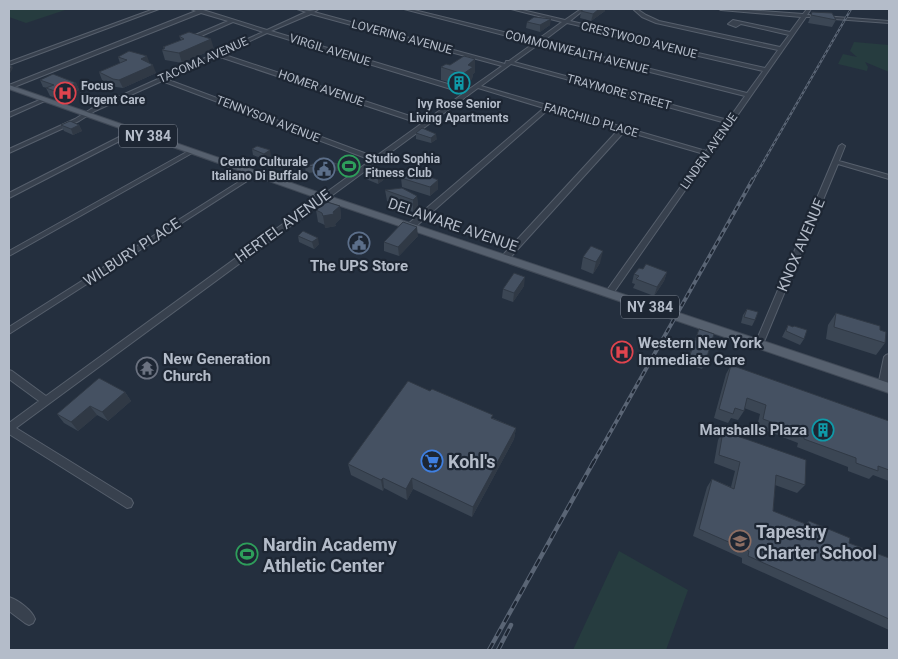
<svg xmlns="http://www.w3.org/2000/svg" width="898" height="659" font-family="Roboto,sans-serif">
  <rect width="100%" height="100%" fill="#242f3e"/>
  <path fill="#263c3f" d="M9,9h59l-42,14 -17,-6z
    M854,42l35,3v27l-24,-10 3,5 -1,4 -29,-7 5,-10 14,3 -7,-6z
    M619,551l69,39 -22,60h-93z"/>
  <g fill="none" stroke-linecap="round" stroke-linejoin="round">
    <g stroke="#565f6c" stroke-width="2">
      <path id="minor" d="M154,9h5l-150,56v-3z
        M191,9l12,1 64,20 39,-18 -9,-3 13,2 9,-2 -5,3 191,52 1,-3h3l25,-18 -130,-34h6l127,31 25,-18 -51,-13h7l47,11 16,-11h4l-15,12 26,6 26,9 143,32 13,-18 -122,-27 -14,-6 -9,-8h4l9,6 13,6 121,26 9,-12 -48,-11 -5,3 -8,-3 5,-4 57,12 11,-15 -80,-7 -2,-1h15l69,5 4,-5h4l-4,6h3v2h-4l-194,278h-6l-1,-2 99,-139 -79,-23 -117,129h-6l-1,-2 1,-2 117,-127 -70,-20 -135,119h-6v-4l136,-116 -66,-20 -462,340 115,71 2,4 -2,4 -4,1 -118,-74v-11l30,-22 -30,-22v-9l3,1 34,25 325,-236 -209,-79 -67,30 -16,10 -70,32v-4l66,-30 16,-10 172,-77 -30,-10 -41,18h-4v-2l40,-17 -27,-8 -192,76v-4l187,-74zM311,14l191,52 -34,24 -197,-59zM567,23l26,6 28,9 142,33 -16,22 -205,-51zM267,33l197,60 -39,28 -203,-67zM539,44l206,52 -17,24 -214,-58zM217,56l204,68 -46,33 -209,-78zM511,64l215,59 -20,28 -225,-65z
        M823,16l66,5v2l-68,-5z
        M42,99l5,1 -38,17v-4z
        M135,129l2,1v2l-128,66v-5z
        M842,144l3,2 -6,15 50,14v4l-51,-15 -75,180 -1,2h-6l-1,-2 84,-198z
        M192,149l3,2 -1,1 -185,104v-5z
        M256,171l2,1v2l-249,160v-7z
        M889,354v25l-3,10 -3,1 -3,-1 -2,-3 6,-29 2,-2z
        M9,597c9,3 23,13 26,22l-2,4 -4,2 -4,-2 -16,-12z"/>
    </g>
    <g stroke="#414a57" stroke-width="2">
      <path id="major" d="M9,85l317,110 563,188v10l-569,-194 -311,-110z"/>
    </g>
    <use href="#minor" fill="#38414e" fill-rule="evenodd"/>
    <use href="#major" fill="#56606e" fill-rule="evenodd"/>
    <g stroke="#5a6575" stroke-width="2.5">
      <path id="rail-far2" d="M753,180l98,-171"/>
    </g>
    <g stroke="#5a6575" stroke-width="4">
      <path id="rail-far1" d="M593,463l160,-284"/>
    </g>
    <g stroke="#5a6575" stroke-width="4.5">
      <path id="rail" d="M489,650l105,-189
        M498,650l13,-25"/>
    </g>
    <use href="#rail-far2" stroke="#1d2633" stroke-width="1" stroke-dasharray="3" stroke-linecap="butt"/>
    <use href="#rail-far1" stroke="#1d2633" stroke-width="2" stroke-dasharray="5" stroke-linecap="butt"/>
    <use href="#rail" stroke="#1d2633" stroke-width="2.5" stroke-dasharray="8" stroke-linecap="butt"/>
  </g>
  <path fill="#3b4654" d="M581,11h24l-14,10 -11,-3z
    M812,12l24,8 -4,7 -24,-4z
    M527,22l23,3 -10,7 -14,-4z
    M179,36l35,13 -32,14 -17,-3 -3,-10 2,-1 -1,-2 18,-7z
    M118,57l32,6 6,10 -33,15 -7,-1 -14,-7 -3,-8 21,-9z
    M441,67l34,5 -2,2 -1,5 -10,7 -21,-6z
    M40,80l36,3 3,7 -20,9 -9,-3 -4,-8h1l-4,-1z
    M61,125h18l3,6 -9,4 -9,-4z
    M416,133l21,6 -6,4 -15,-4z
    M252,149l19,7 -5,4 -13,-5z
    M325,160l14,4 1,6 -14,2v8l-4,1 -1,-9 -15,1 -1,-6z
    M365,173l21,5 -8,6 -12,-5z
    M420,173l18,7v9l-8,7 -28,-9 -1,-9z
    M385,190l32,6 1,12 -5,4 -26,-11z
    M340,206l1,12 -6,6 1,2 -11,2v-3l-7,-3 -2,-12z
    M298,236l21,8 -5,5 -15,-7z
    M418,236l-19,20 -15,-5v-9z
    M583,257l17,6 -7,11 -12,-5z
    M643,269l24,3 -3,9 -10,15 -21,-8 2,-4 -3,-1 2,-9z
    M524,286l-11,16 -11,-4 1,-9z
    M747,309l8,11 -3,6 -11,-3 2,-8z
    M836,313l44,17 5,13 -9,12 -50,-16 2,-14z
    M788,325l16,14 -4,6 -18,-8z
    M699,329l7,31 -4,9 -16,-5z
    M731,365l158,56v60l-16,-6 -4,4 -21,-8v-4l-51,-20 1,-4 -41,-16 3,-13 -16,-6v3l-6,9 -7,-2 -3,5 -14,-5 12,-44z
    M125,392l6,9 -23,20 -11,-6 -19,16 -14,-8 -7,-9z
    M493,418l23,10 -2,11 -42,78 -59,-28 -6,11 -23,-12 -1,3 -32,-16 -3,-11z
    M723,431l82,54 -8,8 -22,-8 -2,26 33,13 3,-3 40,22 40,15v72l-147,-67v-5l-49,-22 14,-49 5,-8 19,8 4,-16 -21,-8 4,-23z"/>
  <path fill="#303945" d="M599,9h6v2l-14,10 2,-7z
    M551,19l-1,6 -10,7v-7z
    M211,39l3,10 -32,14 -3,-10z
    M147,56l3,8 -9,-5z
    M475,59v13l-2,2 -1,5 -10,7 1,-12 5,-9z
    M153,65l3,8 -33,15 -4,-8z
    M12,66l1,2 -4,7v-4z
    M76,83l3,7 -20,9 -4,-8z
    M79,125l3,6 -9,4 -2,-6z
    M436,134l1,5 -6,4v-5z
    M270,150l1,6 -5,4 -2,-6z
    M339,164l1,6 -14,2v8l-1,-14z
    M386,172v6l-8,6v-6z
    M438,180v9l-8,7v-9z
    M417,196l1,12 -5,4v-12z
    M340,206l1,12 -6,6 1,2 -11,2 -2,-12 10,-4z
    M417,227l1,9 -19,20 -1,-9z
    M318,238l1,6 -5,5 -2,-7z
    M603,251l-3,12 -7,11 3,-12z
    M667,272l-3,9 -10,15 3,-9z
    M525,277l-1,9 -11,16 1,-9z
    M125,392l6,9 -23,20 -6,-9z
    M90,406l7,9 -19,16 -7,-9z
    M516,428l-2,11 -42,78 1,-10z
    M383,478l1,10 -1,3 -2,-11z
    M412,478l1,11 -6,11 -1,-11z"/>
  <path fill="#455162" stroke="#303945" d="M584,9h15l-6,5 -12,-3z
    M812,12l20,1 4,7 -25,-5z
    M534,17l17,2 -11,6 -13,-3z
    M189,32l22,7 -32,14 -17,-3 3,-2 -2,-1 21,-8 -5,-3z
    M129,51l18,5 -6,3 12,6 -34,15 -6,-1 -14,-7 28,-12 -9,-3z
    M464,56l11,3 -7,6 5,2 -10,7 -22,-7 5,-3 4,1z
    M9,66h3l-3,5z
    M53,74l23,9 -21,8 -9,-3 8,-3 -14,-5z
    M70,121l9,4 -8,4 -10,-4z
    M422,128l14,6 -5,4 -15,-5z
    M257,146l13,4 -6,4 -12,-5z
    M324,157v3l15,4 -14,2v8l-4,1 -1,-9 -15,1 14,-6v-3z
    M373,168l13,4 -8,6 -13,-5z
    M413,168l7,3 -2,1 20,8 -8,7 -29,-9z
    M402,188l15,8 -4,4 -28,-10z
    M327,202l13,4 -7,6 1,2 -11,2 -1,-3 -6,-3z
    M403,222l14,5 -19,20 -14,-5z
    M303,231l15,7 -6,4 -14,-6z
    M591,246l12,5 -7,11 -13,-5z
    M646,264l21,8 -10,15 -21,-8 3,-3 -5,-2 5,-6 4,1z
    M514,273l11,4 -11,16 -11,-4z
    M747,309l11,3 -3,8 -11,-3z
    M836,313l44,13v4l6,2 -1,11 -51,-16z
    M788,325l5,2 1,-1 13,4 -3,9 -18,-8z
    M699,329l15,5 -8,26 -16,-5z
    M731,365l158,56v49l-11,-4v5l-22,-8v-5l-52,-19v-5l-41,-15 3,-14 -19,-7 -3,13 -9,-3 -2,6 -14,-5z
    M99,378l26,14 -23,20 -12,-6 -19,16 -14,-8z
    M408,381l22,10 2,-2 61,26 -2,3 25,10 -43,79 -61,-29 -6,11 -23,-11 -2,2 -33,-16z
    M723,431l83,29 -1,25 -29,-10 -3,36 35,14 1,-4 41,17 -1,5 40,15v61l-141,-63 1,-5 -50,-22 13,-50 22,10 6,-27 -21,-7z"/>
  <defs>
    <g id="building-ring" transform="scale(1.125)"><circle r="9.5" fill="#1d2633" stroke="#0f9aa8" stroke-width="1.5"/><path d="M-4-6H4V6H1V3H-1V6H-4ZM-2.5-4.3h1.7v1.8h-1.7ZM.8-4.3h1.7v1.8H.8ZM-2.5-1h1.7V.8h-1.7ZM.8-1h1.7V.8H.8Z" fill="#0f9aa8"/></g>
    <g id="hospital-ring" transform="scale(1.125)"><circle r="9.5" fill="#1d2633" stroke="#e0444e" stroke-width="1.5"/><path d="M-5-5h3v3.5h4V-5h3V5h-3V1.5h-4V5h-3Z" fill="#e0444e"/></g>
    <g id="stadium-ring" transform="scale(1.125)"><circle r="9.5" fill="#1d2633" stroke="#2e9e5b" stroke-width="1.5"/><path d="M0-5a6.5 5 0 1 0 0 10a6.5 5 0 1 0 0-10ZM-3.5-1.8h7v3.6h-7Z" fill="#2e9e5b"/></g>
    <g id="civic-ring" transform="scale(1.125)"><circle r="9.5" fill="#1d2633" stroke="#5c6f8a" stroke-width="1.5"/><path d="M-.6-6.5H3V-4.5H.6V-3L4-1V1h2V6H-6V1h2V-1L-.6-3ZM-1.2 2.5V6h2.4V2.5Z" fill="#5c6f8a"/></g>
    <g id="temple-ring" transform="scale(1.125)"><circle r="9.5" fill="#1d2633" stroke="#6b7280" stroke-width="1.5"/><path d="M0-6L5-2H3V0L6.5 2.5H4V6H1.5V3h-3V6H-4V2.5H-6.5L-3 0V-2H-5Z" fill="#6b7280"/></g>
    <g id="supermarket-ring" transform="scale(1.125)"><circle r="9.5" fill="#1d2633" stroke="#3f7fe0" stroke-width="1.5"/><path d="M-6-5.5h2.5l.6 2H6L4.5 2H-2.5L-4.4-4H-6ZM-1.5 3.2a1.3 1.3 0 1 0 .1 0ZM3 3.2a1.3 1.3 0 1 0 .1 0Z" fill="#3f7fe0"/></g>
    <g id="school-ring" transform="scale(1.125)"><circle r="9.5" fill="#1d2633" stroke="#8d6e63" stroke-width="1.5"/><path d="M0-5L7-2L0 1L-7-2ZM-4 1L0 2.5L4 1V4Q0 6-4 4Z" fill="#8d6e63"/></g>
  </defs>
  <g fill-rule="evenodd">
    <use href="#building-ring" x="459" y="83"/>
    <use href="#hospital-ring" x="65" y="93"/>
    <use href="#stadium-ring" x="349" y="166"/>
    <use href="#civic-ring" x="324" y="169"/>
    <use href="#civic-ring" x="359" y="243"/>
    <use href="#hospital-ring" x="622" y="352"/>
    <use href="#temple-ring" x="147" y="368"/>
    <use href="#building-ring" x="823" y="430"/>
    <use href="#supermarket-ring" x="432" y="461"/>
    <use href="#school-ring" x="740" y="541"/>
    <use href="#stadium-ring" x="247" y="554"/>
  </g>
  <g text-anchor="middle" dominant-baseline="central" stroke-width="4.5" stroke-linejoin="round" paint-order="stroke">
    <g font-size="12" fill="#b4bcc9" stroke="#1d2633">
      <text transform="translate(402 37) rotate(15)">LOVERING AVENUE</text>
      <text transform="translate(639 40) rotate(14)">CRESTWOOD AVENUE</text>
      <text transform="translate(330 50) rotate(17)">VIRGIL AVENUE</text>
      <text transform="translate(577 52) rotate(14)">COMMONWEALTH AVENUE</text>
      <text transform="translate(203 60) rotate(-24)">TACOMA AVENUE</text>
      <text transform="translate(321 88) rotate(19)">HOMER AVENUE</text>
      <text transform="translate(619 92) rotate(15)">TRAYMORE STREET</text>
      <text transform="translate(268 119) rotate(21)">TENNYSON AVENUE</text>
      <text transform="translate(591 120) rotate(16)">FAIRCHILD PLACE</text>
      <text transform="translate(709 151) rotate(-55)">LINDEN AVENUE</text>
    </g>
    <g font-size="12" font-weight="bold" fill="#b4bcc9" stroke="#1d2633" text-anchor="start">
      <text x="81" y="86">Focus<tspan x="81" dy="14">Urgent Care</tspan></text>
      <text x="459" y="104" text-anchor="middle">Ivy Rose Senior<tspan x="459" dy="14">Living Apartments</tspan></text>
      <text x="365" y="159">Studio Sophia<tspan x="365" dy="14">Fitness Club</tspan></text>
      <text x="308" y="162" text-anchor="end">Centro Culturale<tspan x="308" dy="14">Italiano Di Buffalo</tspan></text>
    </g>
    <g fill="#1d2633" stroke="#878f9c" stroke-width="1">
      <rect x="119" y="124.5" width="58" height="23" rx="4"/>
      <rect x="621" y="295.5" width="58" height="23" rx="4"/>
    </g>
    <g font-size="14" font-weight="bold" fill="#b4bcc9">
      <text x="148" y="136">NY 384</text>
      <text x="650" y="307">NY 384</text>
    </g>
    <g font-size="15" fill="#b4bcc9" stroke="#1d2633">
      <text transform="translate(453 225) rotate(19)">DELAWARE AVENUE</text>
      <text transform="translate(283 226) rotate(-36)">HERTEL AVENUE</text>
      <text transform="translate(801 245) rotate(-67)">KNOX AVENUE</text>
      <text transform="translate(132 252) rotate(-33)">WILBURY PLACE</text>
    </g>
    <g font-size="15" font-weight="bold" fill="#b4bcc9" stroke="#1d2633" text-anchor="start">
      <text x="359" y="266" text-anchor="middle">The UPS Store</text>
      <text x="638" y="343">Western New York<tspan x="638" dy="17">Immediate Care</tspan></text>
      <text x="163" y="359">New Generation<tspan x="163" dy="17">Church</tspan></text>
      <text x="807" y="430" text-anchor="end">Marshalls Plaza</text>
    </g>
    <g font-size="18" font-weight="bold" fill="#b4bcc9" stroke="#1d2633" text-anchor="start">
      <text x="448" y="461">Kohl's</text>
      <text x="756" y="531">Tapestry<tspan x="756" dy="21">Charter School</tspan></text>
      <text x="263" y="544">Nardin Academy<tspan x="263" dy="21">Athletic Center</tspan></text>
    </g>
  </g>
  <rect width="898" height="659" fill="none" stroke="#b4bcc9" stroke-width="20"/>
</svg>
